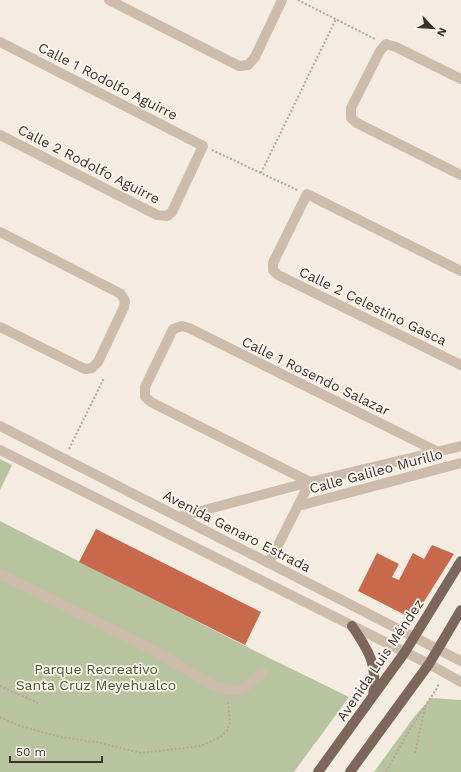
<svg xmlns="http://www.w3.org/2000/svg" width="461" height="772" font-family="'Work Sans',sans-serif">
  <rect width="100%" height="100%" fill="#f4ebe1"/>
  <path fill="#b8c4a0" d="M0,459l12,6 -12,25z
    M0,521l257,131 92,45 -55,75h-294z
    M431,698l30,2v72h-87l40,-55z"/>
  <path fill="#c8694b" d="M96,529l165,83 -16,33 -166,-83z
    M432,545l22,9 -41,65 -55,-28 19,-38 22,11 -7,13 7,3 14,-27 11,6z"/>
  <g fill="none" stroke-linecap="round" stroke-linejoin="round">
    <path stroke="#b9a596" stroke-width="2" stroke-dasharray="2 2" stroke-linecap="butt" d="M298,0l77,39
      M212,150l85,40
      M261,173l75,-154
      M69,449l35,-71
      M0,686l38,17
      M0,717l20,9 40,11 36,5 45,11 60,-7 19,-9 7,-6 3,-8 -2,-23
      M415,753l10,-45
      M386,772l24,-43 27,-41 2,-5"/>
    <path stroke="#cdbbac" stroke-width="10" d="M109,0l130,66 9,-1 7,-8 27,-57
      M0,42l203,104 -31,66 -5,4 -10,-1 -157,-80
      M461,79l-65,-32 -10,-3 -6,7 -29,57v10l6,5 104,52
      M0,232l121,62 4,7 -1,6 -26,55 -6,6 -7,1 -85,-42
      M461,271l-154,-77 -34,69v7l5,5 183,90
      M0,426l461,235
      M0,450l429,214 32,18
      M298,506l163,-43
      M178,517l132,-35 151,-36
      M269,563l41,-81 -159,-80 -6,-5v-10l28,-58 9,-3 7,2 249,124
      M0,574l153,76 59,35 15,5h14l21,-17"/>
    <path stroke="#7d675c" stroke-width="10" d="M352,626c17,25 26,39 21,70
      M318,772l87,-120 56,-91
      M350,772l79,-108 32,-54"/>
  </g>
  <g text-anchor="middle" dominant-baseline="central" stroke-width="3.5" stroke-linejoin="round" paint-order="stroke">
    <g font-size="14" fill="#3b302b" stroke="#fbf5ee">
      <text transform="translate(108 81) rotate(27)">Calle 1 Rodolfo Aguirre</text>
      <text transform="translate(89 164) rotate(27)">Calle 2 Rodolfo Aguirre</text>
      <text transform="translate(373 306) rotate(26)">Calle 2 Celestino Gasca</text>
      <text transform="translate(316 376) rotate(26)">Calle 1 Rosendo Salazar</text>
      <text transform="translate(376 471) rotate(-15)">Calle Galileo Murillo</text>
      <text transform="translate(237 531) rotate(27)">Avenida Genaro Estrada</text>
      <text transform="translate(380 660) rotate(-56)">Avenida Luis Méndez</text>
    </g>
    <g font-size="14" fill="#4a5a2e" stroke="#fbf5ee">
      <text x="96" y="669">Parque Recreativo<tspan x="96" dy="16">Santa Cruz Meyehualco</tspan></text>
    </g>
  </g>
  <g transform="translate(433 28) rotate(115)" stroke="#fbf5ee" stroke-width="3" paint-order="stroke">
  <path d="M0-3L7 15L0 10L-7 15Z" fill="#3b302b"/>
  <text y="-6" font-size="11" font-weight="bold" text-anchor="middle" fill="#3b302b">N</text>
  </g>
  <path d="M10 756v6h92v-6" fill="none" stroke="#3b302b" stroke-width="2"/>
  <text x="16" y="756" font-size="12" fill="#3b302b" stroke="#fbf5ee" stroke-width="3" paint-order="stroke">50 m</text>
</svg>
